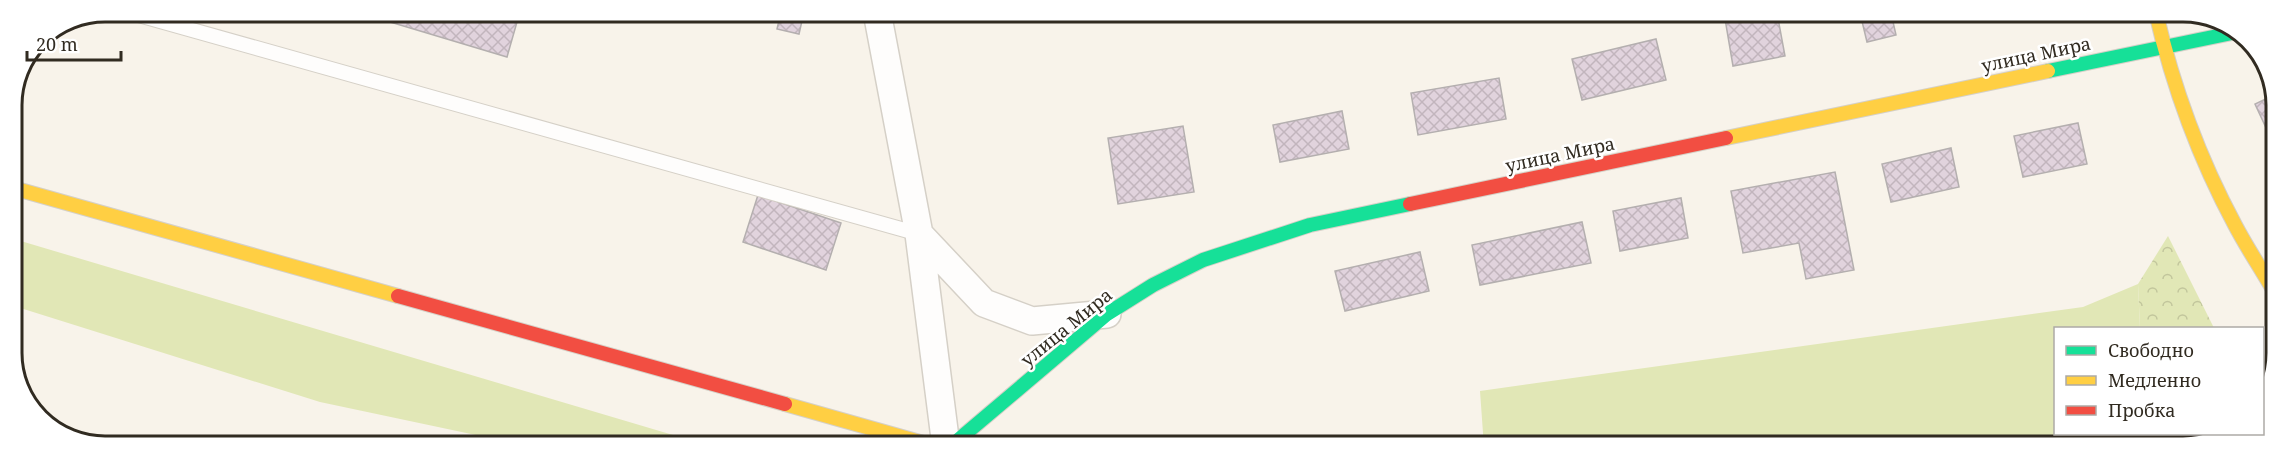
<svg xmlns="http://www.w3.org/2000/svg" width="2288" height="459" font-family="'Noto Serif',serif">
  <defs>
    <pattern id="forest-crowns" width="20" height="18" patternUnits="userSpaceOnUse" patternTransform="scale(1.5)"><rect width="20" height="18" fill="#e1e7b6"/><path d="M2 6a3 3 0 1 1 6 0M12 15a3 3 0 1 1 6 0" fill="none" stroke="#c2c69c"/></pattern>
    <pattern id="building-cross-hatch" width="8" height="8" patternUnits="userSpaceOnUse" patternTransform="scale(1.5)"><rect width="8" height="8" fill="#e1d3dd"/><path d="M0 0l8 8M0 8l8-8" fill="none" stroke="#c2b5bd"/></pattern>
  </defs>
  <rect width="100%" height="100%" fill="#f8f3ea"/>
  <path fill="#e1e7b6" d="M14,239l659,196 91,11h-236l-208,-44 -306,-96z
    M2138,284l2,44h-84v106h85l-5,13h-652l-4,-56 603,-84z
    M2167,434h54l-33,13h-20z"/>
  <path fill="url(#forest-crowns)" d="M2168,236l46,92h-74l-2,-44z
    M2141,434h26l1,13h-32z"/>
  <path fill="url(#building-cross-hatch)" stroke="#b4afaf" stroke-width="1.5" d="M371,12h139l9,3 -12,42 -137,-41z
    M781,12h23l-5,22 -22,-5z
    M1724,13h53l8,43 -52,10z
    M1860,13h31l5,22 -29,7z
    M1656,39l10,41 -84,20 -10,-41z
    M1499,78l7,41 -88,16 -7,-42z
    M2274,95v50l-19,-41z
    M1342,111l7,38 -69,13 -7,-37z
    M2078,123l9,41 -64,13 -9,-41z
    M1183,126l11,66 -76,12 -10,-66z
    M1951,148l8,39 -68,15 -9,-38z
    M1835,172l19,98 -48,9 -7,-36 -56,10 -12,-62z
    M758,195l83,28 -15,47 -83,-28z
    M1681,198l7,40 -68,13 -7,-40z
    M1582,222l9,41 -111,22 -8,-40z
    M1420,252l9,39 -84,20 -10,-40z"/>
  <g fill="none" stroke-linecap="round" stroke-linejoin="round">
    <g stroke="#d5d0c7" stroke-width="16">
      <path id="lane" d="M128,12l791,222"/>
    </g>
    <g stroke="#d5d0c7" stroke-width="30">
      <path id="street" d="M877,12l42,222 27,212
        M919,234l65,69 48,18 75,-7"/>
    </g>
    <g stroke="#d5d0c7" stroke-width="16">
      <path id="fast" d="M2048,71l189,-39
        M951,446l156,-132 46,-29 50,-25 107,-35 100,-21"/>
    </g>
    <g stroke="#d5d0c7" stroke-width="16">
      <path id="slow" d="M2156,13c17,74 43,145 79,212 12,23 27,45 40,68
        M1726,138l322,-67
        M13,188l385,108
        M785,404l149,42"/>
    </g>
    <g stroke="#d5d0c7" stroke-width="16">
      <path id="jam" d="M1410,204l316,-66
        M398,296l387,108"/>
    </g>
    <use href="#lane" stroke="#fefdfc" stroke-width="14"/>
    <use href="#street" stroke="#fefdfc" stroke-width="27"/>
    <use href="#fast" stroke="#16e098" stroke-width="14"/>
    <use href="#slow" stroke="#ffcf43" stroke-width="14"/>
    <use href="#jam" stroke="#f24e42" stroke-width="14"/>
  </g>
  <g text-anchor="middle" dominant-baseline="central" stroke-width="5" stroke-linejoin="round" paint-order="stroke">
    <g font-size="18" fill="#312b21" stroke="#fff">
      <text transform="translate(2036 54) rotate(-12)">улица Мира</text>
      <text transform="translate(1560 154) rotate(-12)">улица Мира</text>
      <text transform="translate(1066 327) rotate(-39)">улица Мира</text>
    </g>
  </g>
  <path d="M0 0H2288V459H0ZM105 22H2183A83 83 0 0 1 2266 105V353A83 83 0 0 1 2183 436H105A83 83 0 0 1 22 353V105A83 83 0 0 1 105 22Z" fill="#fff" fill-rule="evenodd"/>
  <path fill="none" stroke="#312b21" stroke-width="3" d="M105 22H2183A83 83 0 0 1 2266 105V353A83 83 0 0 1 2183 436H105A83 83 0 0 1 22 353V105A83 83 0 0 1 105 22Z"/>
  <rect x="2054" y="327" width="210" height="108" fill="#ffffff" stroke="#adaaa6" stroke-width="1.5"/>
  <rect x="2066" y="346" width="30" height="9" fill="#16e098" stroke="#adaaa6" stroke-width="1.5"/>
  <text x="2108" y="357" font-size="18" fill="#312b21">Свободно</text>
  <rect x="2066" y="376" width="30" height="9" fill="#ffcf43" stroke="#adaaa6" stroke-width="1.5"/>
  <text x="2108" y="387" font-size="18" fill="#312b21">Медленно</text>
  <rect x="2066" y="406" width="30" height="9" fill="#f24e42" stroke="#adaaa6" stroke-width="1.5"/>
  <text x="2108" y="417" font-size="18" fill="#312b21">Пробка</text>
  <path d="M27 51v9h94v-9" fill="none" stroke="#312b21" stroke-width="3"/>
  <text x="36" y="51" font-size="18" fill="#312b21" stroke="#ffffff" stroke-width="4.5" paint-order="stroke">20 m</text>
</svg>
